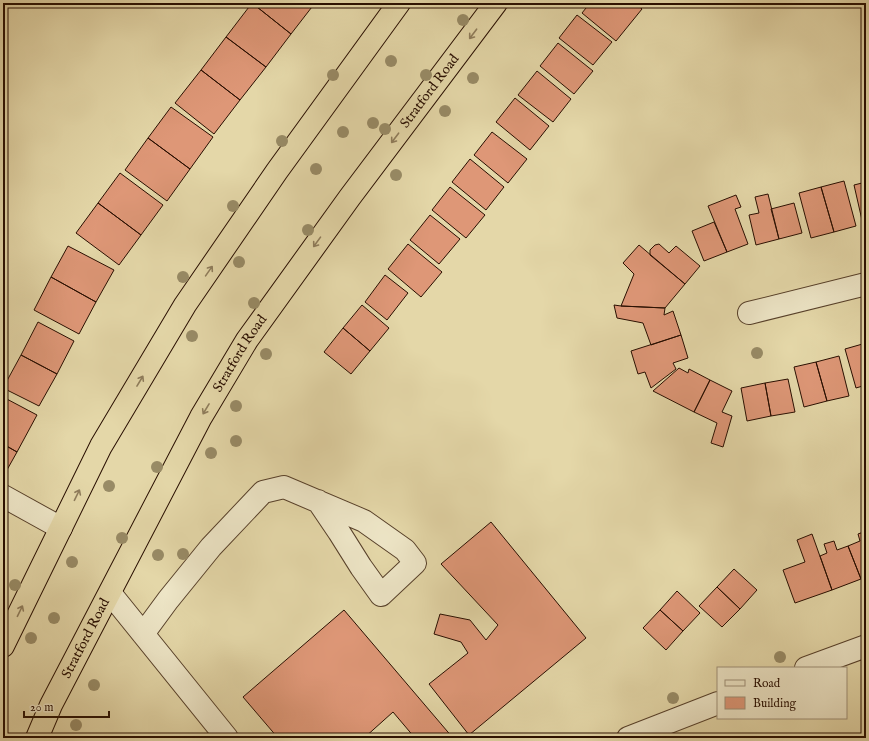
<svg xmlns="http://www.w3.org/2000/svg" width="869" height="741" font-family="'IM FELL English',serif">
  <rect width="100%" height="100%" fill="#e4d7a8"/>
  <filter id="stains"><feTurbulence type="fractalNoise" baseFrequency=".005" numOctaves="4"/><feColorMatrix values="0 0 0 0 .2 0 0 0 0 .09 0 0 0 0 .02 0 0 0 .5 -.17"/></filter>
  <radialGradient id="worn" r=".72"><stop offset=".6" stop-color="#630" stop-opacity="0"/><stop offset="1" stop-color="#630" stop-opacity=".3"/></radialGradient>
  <path fill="#de9777" stroke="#280e00" d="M252,3h63l-24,31z
    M252,3l39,31 -25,33 -40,-30z
    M590,3h45l7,6 -26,32 -34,-28z
    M577,15l35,27 -19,23 -34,-27z
    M226,37l40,30 -26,33 -39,-30z
    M558,43l35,28 -19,23 -34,-28z
    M201,70l39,30 -26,34 -39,-31z
    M537,71l34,28 -18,23 -35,-27z
    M515,98l34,28 -19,24 -34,-28z
    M171,107l42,30 -23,32 -42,-31z
    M492,132l35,27 -19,24 -34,-28z
    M148,138l42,31 -23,32 -42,-31z
    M470,159l34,28 -18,23 -34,-28z
    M120,173l43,32 -22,30 -43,-32z
    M844,181l12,45 -22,6 -13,-45z
    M866,182v47h-2l-10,-44z
    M450,187l35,28 -19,23 -34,-28z
    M821,187l13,45 -23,6 -12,-45z
    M768,194l11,45 -23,6 -7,-30 10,-2 -4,-16z
    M736,195l5,12 -6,2 13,35 -21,8 -19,-46z
    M98,203l43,32 -22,30 -43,-32z
    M794,203l8,30 -23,6 -8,-30z
    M430,215l30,24 -21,25 -29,-24z
    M714,222l13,30 -23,9 -12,-30z
    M408,244l34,28 -21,25 -33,-28z
    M659,244l10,9 7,-7 24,20 -15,18 -35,-29v-5l5,-5z
    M639,245l46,39 -20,24 -44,-2 13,-32 -11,-11z
    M68,246l46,24 -18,32 -45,-25z
    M385,275l23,18 -21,27 -22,-18z
    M51,277l45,25 -17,32 -45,-24z
    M362,305l27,23 -19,23 -27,-23z
    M614,305l7,1 44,2 -1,7 9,-4 8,24 -30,10 -8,-22 -26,-5z
    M38,322l36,19 -17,33 -36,-19z
    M343,328l27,23 -19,23 -27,-22z
    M681,335l7,23 -15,5 3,6 -25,19 -6,-16 -7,2 -7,-23z
    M866,343v42l-10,3 -11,-39z
    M21,355l36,19 -18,32 -36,-18z
    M839,356l10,40 -22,5 -11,-39z
    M816,362l11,39 -23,6 -10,-40z
    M679,368l9,5 1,-4 21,11 -16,32 -41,-21z
    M788,379l7,33 -24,4 -6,-33z
    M710,380l22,11 -10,21 10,4 -9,31 -12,-4 6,-20 -23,-11z
    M765,383l6,33 -24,5 -6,-33z
    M3,397l34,18 -20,37 -14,-8z
    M3,444l14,8 -14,25z
    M491,522l95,116 -117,97 -40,-51 39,-31 -7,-11 -27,-8 6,-20 30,6 16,20 12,-15 -57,-61z
    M866,531v46l-5,2 -13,-33 12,-5 -2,-7z
    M812,534l20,56 -37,13 -12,-33 22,-8 -8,-22z
    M834,541l3,9 11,-4 13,33 -29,11 -12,-34 7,-3 -3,-9z
    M734,569l23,21 -17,19 -23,-22z
    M717,587l23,22 -18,18 -23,-21z
    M677,591l23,22 -17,18 -23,-21z
    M344,610l109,128h-38l-22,-26 -29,26h-86l-35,-41z
    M660,610l23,21 -17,19 -23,-22z"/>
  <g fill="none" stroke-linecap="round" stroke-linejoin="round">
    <g stroke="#57402a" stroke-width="24">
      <path id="minor" d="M749,313l117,-29
        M3,496l58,32
        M110,593l117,145
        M143,634l25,-34 43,-53 52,-55 21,-5 80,34 41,29 10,13 -34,32 -20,-28 -22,-35 -21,-31
        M806,668l60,-22
        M628,738l90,-35"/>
    </g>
    <g stroke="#280e00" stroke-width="24">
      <g id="highway">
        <path d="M3,646l98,-200 84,-141 92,-134 122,-168"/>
        <path id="s1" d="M37,738l14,-33 150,-288 46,-77 103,-143 146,-194"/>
      </g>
    </g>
    <use href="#minor" stroke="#ede5c6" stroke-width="22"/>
    <use href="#highway" stroke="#e4d7a8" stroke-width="22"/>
  </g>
  <g fill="#988b66">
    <circle cx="463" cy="20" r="6"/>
    <circle cx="391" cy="61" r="6"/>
    <circle cx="333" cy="75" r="6"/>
    <circle cx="426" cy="75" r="6"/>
    <circle cx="473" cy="78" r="6"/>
    <circle cx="445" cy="111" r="6"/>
    <circle cx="373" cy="123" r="6"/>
    <circle cx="385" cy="129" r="6"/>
    <circle cx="343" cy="132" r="6"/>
    <circle cx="282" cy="141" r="6"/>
    <circle cx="316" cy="169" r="6"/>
    <circle cx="396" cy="175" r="6"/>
    <circle cx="233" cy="206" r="6"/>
    <circle cx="308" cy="230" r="6"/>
    <circle cx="239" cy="262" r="6"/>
    <circle cx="183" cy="277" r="6"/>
    <circle cx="254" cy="303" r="6"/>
    <circle cx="192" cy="336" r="6"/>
    <circle cx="757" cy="353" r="6"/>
    <circle cx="266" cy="354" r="6"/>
    <circle cx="236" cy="406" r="6"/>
    <circle cx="236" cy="441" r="6"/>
    <circle cx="211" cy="453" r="6"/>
    <circle cx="157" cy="467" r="6"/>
    <circle cx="109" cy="486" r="6"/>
    <circle cx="122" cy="538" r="6"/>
    <circle cx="183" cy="554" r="6"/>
    <circle cx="158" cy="555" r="6"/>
    <circle cx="72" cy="562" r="6"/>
    <circle cx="15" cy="585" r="6"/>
    <circle cx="54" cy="618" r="6"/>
    <circle cx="31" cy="638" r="6"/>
    <circle cx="780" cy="657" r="6"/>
    <circle cx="94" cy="685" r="6"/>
    <circle cx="673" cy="698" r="6"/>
    <circle cx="76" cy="725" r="6"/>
  </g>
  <defs><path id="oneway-shaft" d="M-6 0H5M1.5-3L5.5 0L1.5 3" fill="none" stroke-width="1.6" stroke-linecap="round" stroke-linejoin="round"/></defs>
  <g stroke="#8f7d5c">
    <use href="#oneway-shaft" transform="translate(473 34) rotate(127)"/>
    <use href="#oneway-shaft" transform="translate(395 138) rotate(127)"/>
    <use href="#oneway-shaft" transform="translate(317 242) rotate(126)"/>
    <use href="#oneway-shaft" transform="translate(209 271) rotate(-55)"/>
    <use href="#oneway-shaft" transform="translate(140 381) rotate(-59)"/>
    <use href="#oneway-shaft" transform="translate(206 409) rotate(121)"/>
    <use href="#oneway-shaft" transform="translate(77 495) rotate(-64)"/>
    <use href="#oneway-shaft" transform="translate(20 611) rotate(-64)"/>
  </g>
  <g text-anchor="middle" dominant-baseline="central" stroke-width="4" stroke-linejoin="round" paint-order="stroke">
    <g font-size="14" fill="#280e00" stroke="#ede5c6">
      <text stroke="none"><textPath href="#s1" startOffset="759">Stratford Road</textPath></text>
      <text stroke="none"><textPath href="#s1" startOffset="435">Stratford Road</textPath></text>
      <text stroke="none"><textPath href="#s1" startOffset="111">Stratford Road</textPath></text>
    </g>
  </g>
  <rect width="869" height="741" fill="none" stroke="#e4d7a8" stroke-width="16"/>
  <rect x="4" y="4" width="861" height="733" fill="none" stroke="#280e00" stroke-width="2"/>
  <rect x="8" y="8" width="853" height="725" fill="none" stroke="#280e00"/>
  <rect x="717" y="667" width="130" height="52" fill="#ede5c6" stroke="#9e8f77"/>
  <rect x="725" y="680" width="20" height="6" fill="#ede5c6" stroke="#9e8f77"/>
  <text x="753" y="687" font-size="12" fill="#280e00">Road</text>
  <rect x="725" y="697" width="20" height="12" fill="#de9777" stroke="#9e8f77"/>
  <text x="753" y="707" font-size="12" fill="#280e00">Building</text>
  <path d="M24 711v6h85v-6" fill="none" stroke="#280e00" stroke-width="2"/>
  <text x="30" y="711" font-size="12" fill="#280e00" stroke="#ede5c6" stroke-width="3" paint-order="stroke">20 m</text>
  <rect width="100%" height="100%" filter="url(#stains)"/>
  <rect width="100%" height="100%" fill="url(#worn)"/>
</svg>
